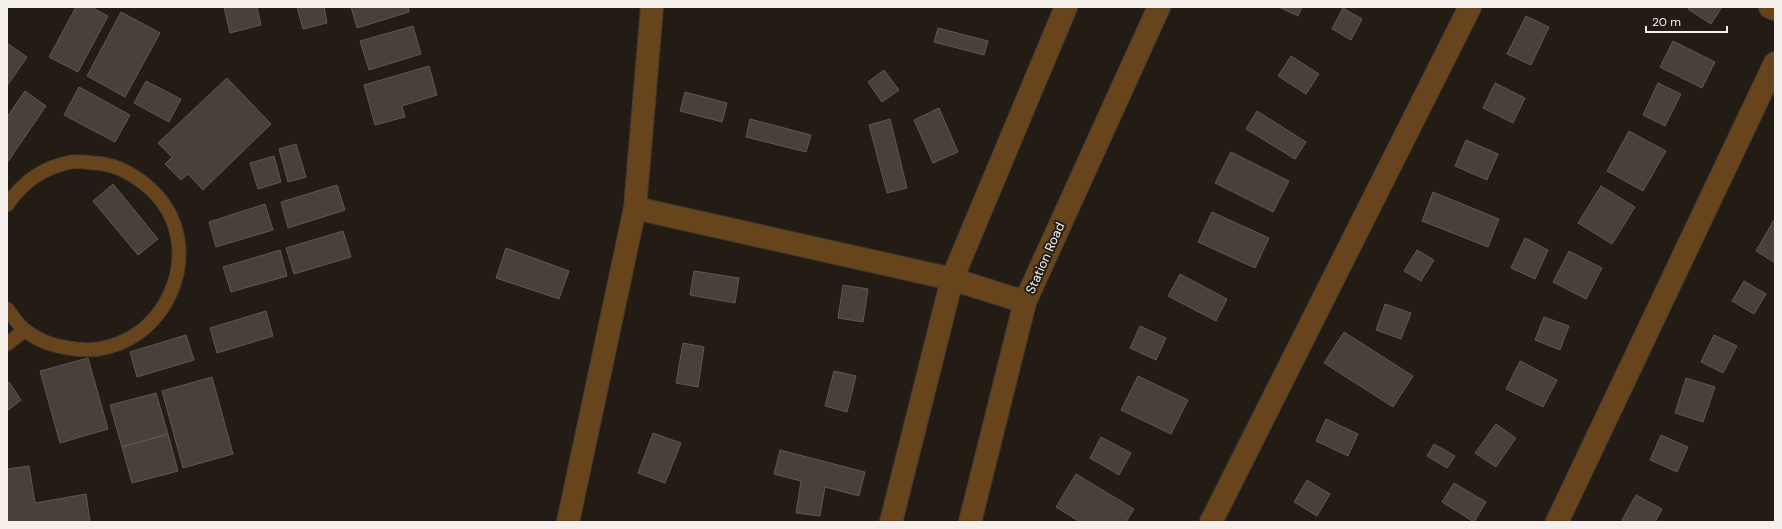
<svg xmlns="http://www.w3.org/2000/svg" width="1782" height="529" font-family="'DM Sans',sans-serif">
  <rect width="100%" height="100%" fill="#231c15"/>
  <path fill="#494139" stroke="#60574f" d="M76,7h15l17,9 -30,56 -29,-15z
    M224,7h33l4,18 -31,8z
    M297,7h27l3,16 -24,6z
    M351,7h57l1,5 -52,16z
    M1279,7h23l-4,9z
    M1689,7h33l-11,17 -23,-15z
    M1343,8l19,11 -11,21 -19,-11z
    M121,12l39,21 -35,64 -38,-21z
    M1526,16l23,11 -18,38 -24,-11z
    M413,26l8,28 -52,16 -9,-29z
    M938,28l50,13 -4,14 -50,-13z
    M1673,41l42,21 -13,26 -42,-21z
    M7,43l20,14 -20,29z
    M1291,56l28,18 -13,20 -28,-18z
    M429,66l8,29 -35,11 3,11 -30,8 -11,-40z
    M884,70l15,20 -17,12 -14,-20z
    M227,78l44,46 -68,66 -15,-16 -7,6 -16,-16 7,-7 -14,-14z
    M146,81l35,18 -12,23 -35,-19z
    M1495,83l30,15 -12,25 -30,-15z
    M1658,83l23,11 -16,32 -22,-11z
    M79,87l51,28 -15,27 -51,-27z
    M25,91l21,15 -39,57v-46z
    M685,92l42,11 -5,19 -42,-11z
    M939,108l19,44 -25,11 -19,-43z
    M1257,111l49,31 -11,17 -49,-30z
    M750,119l61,16 -5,17 -60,-15z
    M890,119l17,69 -20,5 -18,-68z
    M1629,131l37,20 -23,40 -36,-20z
    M1466,140l32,14 -11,26 -32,-14z
    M296,144l10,33 -18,5 -9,-33z
    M1231,152l58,29 -16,31 -58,-29z
    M274,156l7,26 -23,7 -8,-26z
    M113,184l45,55 -20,16 -45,-54z
    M337,185l8,25 -57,18 -7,-26z
    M1601,186l34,21 -23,37 -34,-21z
    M1433,192l66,27 -11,28 -66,-26z
    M265,204l8,26 -57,17 -7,-25z
    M1212,212l57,26 -14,30 -57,-26z
    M1774,220l1,1v42l-19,-12z
    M343,231l8,26 -57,17 -8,-26z
    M1525,238l23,12 -13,29 -24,-11z
    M506,248l63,23 -10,28 -63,-21z
    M280,250l7,26 -56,16 -8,-25z
    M1417,250l17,10 -13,21 -17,-10z
    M1569,251l33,17 -16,31 -33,-17z
    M694,271l45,7 -4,25 -45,-8z
    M1180,274l47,25 -11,22 -48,-25z
    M1744,281l22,13 -12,20 -22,-13z
    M843,285l25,4 -5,33 -25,-4z
    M1385,304l26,9 -10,26 -25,-9z
    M266,311l7,25 -56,17 -7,-25z
    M1544,317l25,9 -9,24 -25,-10z
    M1140,326l26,12 -10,22 -26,-12z
    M1344,332l69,44 -20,31 -69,-44z
    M186,335l8,25 -57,17 -7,-25z
    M1714,335l23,11 -14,27 -22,-11z
    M683,343l21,4 -6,40 -22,-4z
    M88,358l20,71 -48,14 -20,-72z
    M1520,361l37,19 -14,27 -37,-18z
    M834,371l22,5 -9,36 -22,-6z
    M1138,376l50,24 -17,34 -50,-24z
    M212,377l21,77 -50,14 -21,-77z
    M1686,378l29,9 -12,35 -28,-9z
    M9,382l12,18 -14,11v-28z
    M156,393l12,41 -46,13 -12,-42z
    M1326,419l32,15 -10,22 -32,-15z
    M1496,424l20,14 -20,29 -21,-14z
    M653,433l28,10 -16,40 -27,-10z
    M168,434l10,37 -46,12 -10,-36z
    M1661,435l27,12 -11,25 -27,-12z
    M1101,437l30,16 -12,22 -29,-17z
    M1434,444l21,12 -8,12 -20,-12z
    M780,450l85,22 -6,24 -34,-9 -5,29 -24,-3 5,-32 -27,-7z
    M29,466l6,37 51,-9 4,28h-83v-53z
    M1076,474l58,35 -8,13h-46l-24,-15z
    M1307,480l23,14 -13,22 -23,-14z
    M1454,483l32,19 -12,20 -32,-20z
    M1636,495l26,14 -7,13h-29l-4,-2z"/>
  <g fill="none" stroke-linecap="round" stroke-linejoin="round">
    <g stroke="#403a33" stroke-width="15">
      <path id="service" d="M7,205c15,-22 37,-38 64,-43 6,-1 14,0 21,1 21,0 38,9 54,22 73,60 15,180 -77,163 -16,-2 -32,-8 -44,-18 -7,-5 -12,-14 -18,-21
        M7,344l18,-14"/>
    </g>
    <g stroke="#403a33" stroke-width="24">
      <path id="minor" d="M1770,7l5,2
        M635,208l317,71 73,23
        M568,522l67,-314 17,-201
        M891,522l61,-243 114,-272
        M970,522l55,-220 134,-295
        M1211,522l259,-515
        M1557,522l218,-459"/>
    </g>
    <use href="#service" stroke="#68441c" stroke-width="13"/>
    <use href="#minor" stroke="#68441c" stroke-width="22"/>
  </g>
  <g text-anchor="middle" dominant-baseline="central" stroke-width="4" stroke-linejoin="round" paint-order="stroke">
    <g font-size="13" fill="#f5f0eb" stroke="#231c15">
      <text transform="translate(1045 258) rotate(-66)">Station Road</text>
    </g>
  </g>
  <rect width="1782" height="529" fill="none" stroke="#f5f0eb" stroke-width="16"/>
  <path d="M1646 26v6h81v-6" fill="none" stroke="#f5f0eb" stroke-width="2"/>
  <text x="1652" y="26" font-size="12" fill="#f5f0eb" stroke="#231c15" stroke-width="3" paint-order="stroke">20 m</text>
</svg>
